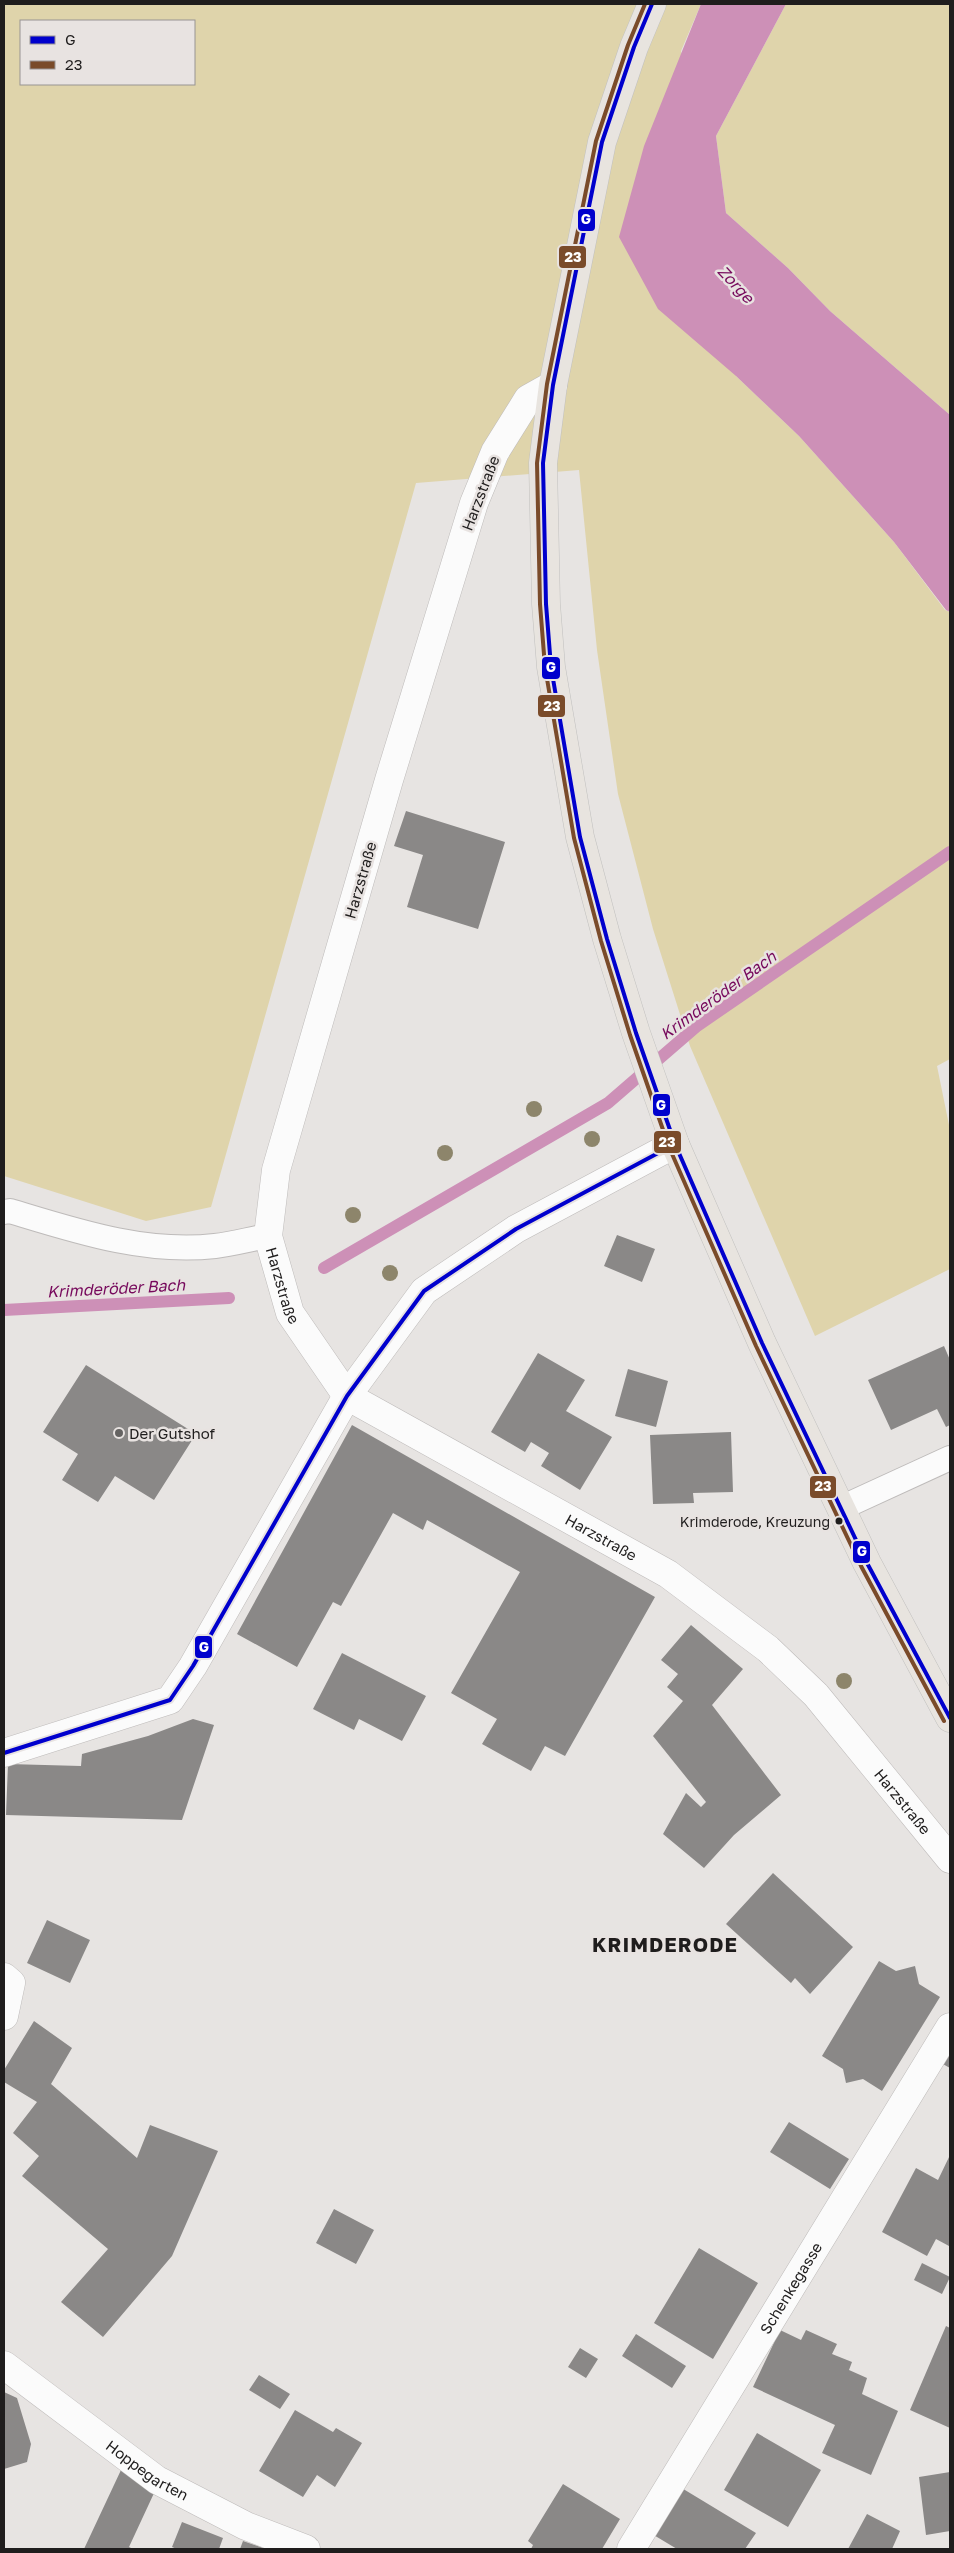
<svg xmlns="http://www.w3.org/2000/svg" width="954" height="2553" font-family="'Golos Text',sans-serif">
  <rect width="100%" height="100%" fill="#e7e4e2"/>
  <path fill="#dfd4ab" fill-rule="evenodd" d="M4,4h697l-20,47 55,325 63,60 95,106 51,68 5,2v447l-13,7 13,64v139l-135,67 -125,-290 -37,-117 -35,-135 -21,-144 -18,-180 -163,13 -205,724 -65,14 -142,-45zM21,21h173v63h-173z
    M786,4h164v411l-120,-104 -42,-43 -62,-55 -10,-77z"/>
  <path fill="#cd90b7" d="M701,4h85l-70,132 10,77 62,55 42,43 120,104v197l-4,-2 -52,-68 -95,-106 -63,-60 -78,-67 -39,-72 25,-91z"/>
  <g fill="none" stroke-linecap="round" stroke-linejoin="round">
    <path stroke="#cd90b7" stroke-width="12" d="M324,1268l284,-165 89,-77 253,-174
      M4,1310l225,-12"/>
  </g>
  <path fill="#8a8887" d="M406,811l99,31 -27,87 -71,-22 16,-52 -29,-9z
    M617,1235l38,14 -13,33 -38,-16z
    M944,1346l6,14v65l-4,2 -9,-18 -46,21 -23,-50z
    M538,1353l47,27 -19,31 46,26 -32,53 -39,-24 8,-13 -18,-11 -6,10 -34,-20z
    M86,1365l110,69 -42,66 -39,-24 -17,26 -36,-22 16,-26 -35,-22z
    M628,1369l40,12 -12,46 -41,-11z
    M352,1425l303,172 -90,159 -20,-10 -14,25 -49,-27 15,-25 -46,-26 69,-121 -93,-52 -4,10 -30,-17 -52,93 -8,-4 -36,65 -60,-33z
    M731,1432l2,60 -40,1 1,10 -41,1 -3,-69z
    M691,1625l52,44 -31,36 69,90 -47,40 -30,33 -41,-34 23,-41 15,14 5,-5 -53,-66 30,-35 -16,-14 11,-13 -17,-14z
    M342,1653l84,43 -24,45 -43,-22 -5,11 -41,-21z
    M193,1719l21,6 -32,95 -176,-5 2,-51 73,2 1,-12 66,-18z
    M773,1873l80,74 -43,47 -15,-16 -4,5 -65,-59z
    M47,1920l43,20 -20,43 -43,-20z
    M879,1961l17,10 19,-5 4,18 21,13 -58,94 -19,-12 -17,4 -3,-14 -21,-13z
    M34,2021l38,27 -21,36 86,74 13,-33 68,26 -46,105 -69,81 -42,-35 47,-53 -86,-73 17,-20 -26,-23 24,-31 -33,-20v-12z
    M950,2047v21l-9,-5z
    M789,2122l60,37 -19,30 -60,-37z
    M950,2155v89l-1,2 -13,-7 -9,17 -45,-24 34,-64 22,12z
    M334,2209l40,21 -18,34 -40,-21z
    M699,2248l59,35 -45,76 -59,-36z
    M922,2263l28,14 -8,17 -28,-14z
    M946,2326l4,2v100l-40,-18z
    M780,2330l21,10 5,-10 31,14 -5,10 20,8 -3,8 18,8 -5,16 36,17 -27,64 -49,-22 13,-28 -82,-38z
    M636,2334l50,32 -14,22 -50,-32z
    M580,2348l18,11 -12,19 -18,-11z
    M259,2375l31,19 -10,15 -31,-19z
    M4,2392l13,6 14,46 -4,18 -23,7z
    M295,2410l38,22 3,-4 26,15 -27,44 -18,-12 -14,22 -44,-26z
    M757,2433l64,37 -33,57 -64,-37z
    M121,2470l34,21 -26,56 4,2h-49z
    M950,2472v59l-24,4 -7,-58z
    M563,2484l57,35 -18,30h-71l2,-4 -5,-4z
    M680,2487l76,46 -11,16h-68l-25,-15z
    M867,2514l33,17 -8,18h-44z
    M182,2522l41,16 -4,11h-42l-5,-2z
    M243,2541l23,8h-26z"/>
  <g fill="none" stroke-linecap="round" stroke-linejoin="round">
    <g stroke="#bebbba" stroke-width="26">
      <path id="lane" d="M4,1212l6,-1c66,20 135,43 205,35 18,-2 35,-7 53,-10
        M841,1508l109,-50"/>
    </g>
    <g stroke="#bebbba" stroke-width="29">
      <g id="street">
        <path id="s1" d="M553,385l-25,14 -33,53 -21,51 -85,277 -113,390 -8,66 22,77 57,83 321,178 100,75 48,46 134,164"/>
        <path d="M4,1977l7,6 -7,33"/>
        <path id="s2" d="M4,2365l153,115 89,46 60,23"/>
        <path id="s3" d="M631,2549l319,-522"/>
      </g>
    </g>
    <g stroke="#bebbba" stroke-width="29">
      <path id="secondary" d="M4,1753l166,-53 23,-34 154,-270 77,-105 92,-62 159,-85"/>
    </g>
    <g stroke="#c1c0bf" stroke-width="29">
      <path id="primary" d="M652,4l-18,43 -32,95 -49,243 -10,78 3,141 5,63 29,170 27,102 29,94 39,111 87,199 105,220 83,155"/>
    </g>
    <use href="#lane" stroke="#fbfbfb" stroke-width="24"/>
    <use href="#street" stroke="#fbfbfb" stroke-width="28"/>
    <use href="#secondary" stroke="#fbfbfb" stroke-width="28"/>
    <use href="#primary" stroke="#e8e4df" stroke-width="28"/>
    <g stroke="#e8e3e1" stroke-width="8">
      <path id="bus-1" d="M652,4l-18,43 -32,95 -49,243 -10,78 3,141 5,63 29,170 27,102 29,94 39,111 87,199 105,220 83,155
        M4,1753l166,-53 23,-34 154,-270 77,-105 92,-62 159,-85"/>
    </g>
    <g stroke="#e8e3e1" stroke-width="8">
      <path id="bus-2" d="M645,4l-17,41 -32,96 -49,243 -10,79 3,141 5,63 29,171 27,103 29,94 39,112 87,199 105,220 83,155"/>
    </g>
    <use href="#bus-1" stroke="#0000cd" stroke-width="4"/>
    <use href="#bus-2" stroke="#7a4b2a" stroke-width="4"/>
  </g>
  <g fill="#8d856b">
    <circle cx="534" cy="1109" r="8"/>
    <circle cx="592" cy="1139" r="8"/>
    <circle cx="445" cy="1153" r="8"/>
    <circle cx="353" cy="1215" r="8"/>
    <circle cx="390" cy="1273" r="8"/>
    <circle cx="844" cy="1681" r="8"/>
  </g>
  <circle fill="#656362" stroke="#e8e3e1" stroke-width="2" cx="119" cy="1433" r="5"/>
  <circle fill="#1f1d1d" stroke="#e8e3e1" stroke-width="2" cx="839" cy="1521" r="4.5"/>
  <g text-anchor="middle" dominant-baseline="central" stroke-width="5" stroke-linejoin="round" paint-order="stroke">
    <g font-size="14" fill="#1f1d1d" stroke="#e8e3e1" text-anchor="end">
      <text x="830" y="1521">Krimderode, Kreuzung</text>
    </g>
    <g font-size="15" fill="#1f1d1d" stroke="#e8e3e1">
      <text transform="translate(480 493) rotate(-69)">Harzstraße</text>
      <text transform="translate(360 880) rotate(-74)">Harzstraße</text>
      <text stroke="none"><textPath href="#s1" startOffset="960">Harzstraße</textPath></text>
      <text stroke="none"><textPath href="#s1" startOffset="1380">Harzstraße</textPath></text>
      <text stroke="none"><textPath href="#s1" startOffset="1785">Harzstraße</textPath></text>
      <text stroke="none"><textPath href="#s3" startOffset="306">Schenkegasse</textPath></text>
      <text stroke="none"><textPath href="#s2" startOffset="178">Hoppegarten</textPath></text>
    </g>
    <g font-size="15" fill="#1f1d1d" stroke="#e8e3e1" text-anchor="start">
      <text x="129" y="1433">Der Gutshof</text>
    </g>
    <g font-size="16" font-style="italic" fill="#76095c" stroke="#e8e3e1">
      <text transform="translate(736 284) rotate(47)">Zorge</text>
      <text transform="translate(718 995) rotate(-36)">Krimderöder Bach</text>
      <text transform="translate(116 1288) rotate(-3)">Krimderöder Bach</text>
    </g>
    <g font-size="20" font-weight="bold" letter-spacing="1" fill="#1f1d1d" stroke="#e8e3e1">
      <text x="665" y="1944">KRIMDERODE</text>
    </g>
  </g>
  <g stroke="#e8e3e1" stroke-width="2">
    <rect x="577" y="208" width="19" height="24" rx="5" fill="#0000cd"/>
    <rect x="558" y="245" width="29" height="24" rx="5" fill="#7a4b2a"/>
    <rect x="541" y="656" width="20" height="24" rx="5" fill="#0000cd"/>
    <rect x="537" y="694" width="29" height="24" rx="5" fill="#7a4b2a"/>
    <rect x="652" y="1093" width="19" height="24" rx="5" fill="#0000cd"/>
    <rect x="653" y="1130" width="29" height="24" rx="5" fill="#7a4b2a"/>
    <rect x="809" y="1475" width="28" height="24" rx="5" fill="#7a4b2a"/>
    <rect x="852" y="1540" width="19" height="24" rx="5" fill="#0000cd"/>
    <rect x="194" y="1635" width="19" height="24" rx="5" fill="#0000cd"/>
  </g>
  <g font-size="14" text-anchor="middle" font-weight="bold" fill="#fff">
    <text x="586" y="224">G</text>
    <text x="573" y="262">23</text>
    <text x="551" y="672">G</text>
    <text x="552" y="711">23</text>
    <text x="661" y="1110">G</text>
    <text x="667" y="1147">23</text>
    <text x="823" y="1491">23</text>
    <text x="862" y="1556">G</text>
    <text x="204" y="1652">G</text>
  </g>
  <rect width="954" height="2553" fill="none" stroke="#1f1d1d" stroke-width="10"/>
  <rect x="20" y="20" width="175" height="65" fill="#e8e3e1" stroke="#989493"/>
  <rect x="30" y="36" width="25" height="8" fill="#0000cd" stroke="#989493"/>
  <text x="65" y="45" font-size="15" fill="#1f1d1d">G</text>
  <rect x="30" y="61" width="25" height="8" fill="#7a4b2a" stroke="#989493"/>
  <text x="65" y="70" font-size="15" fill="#1f1d1d">23</text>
</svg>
